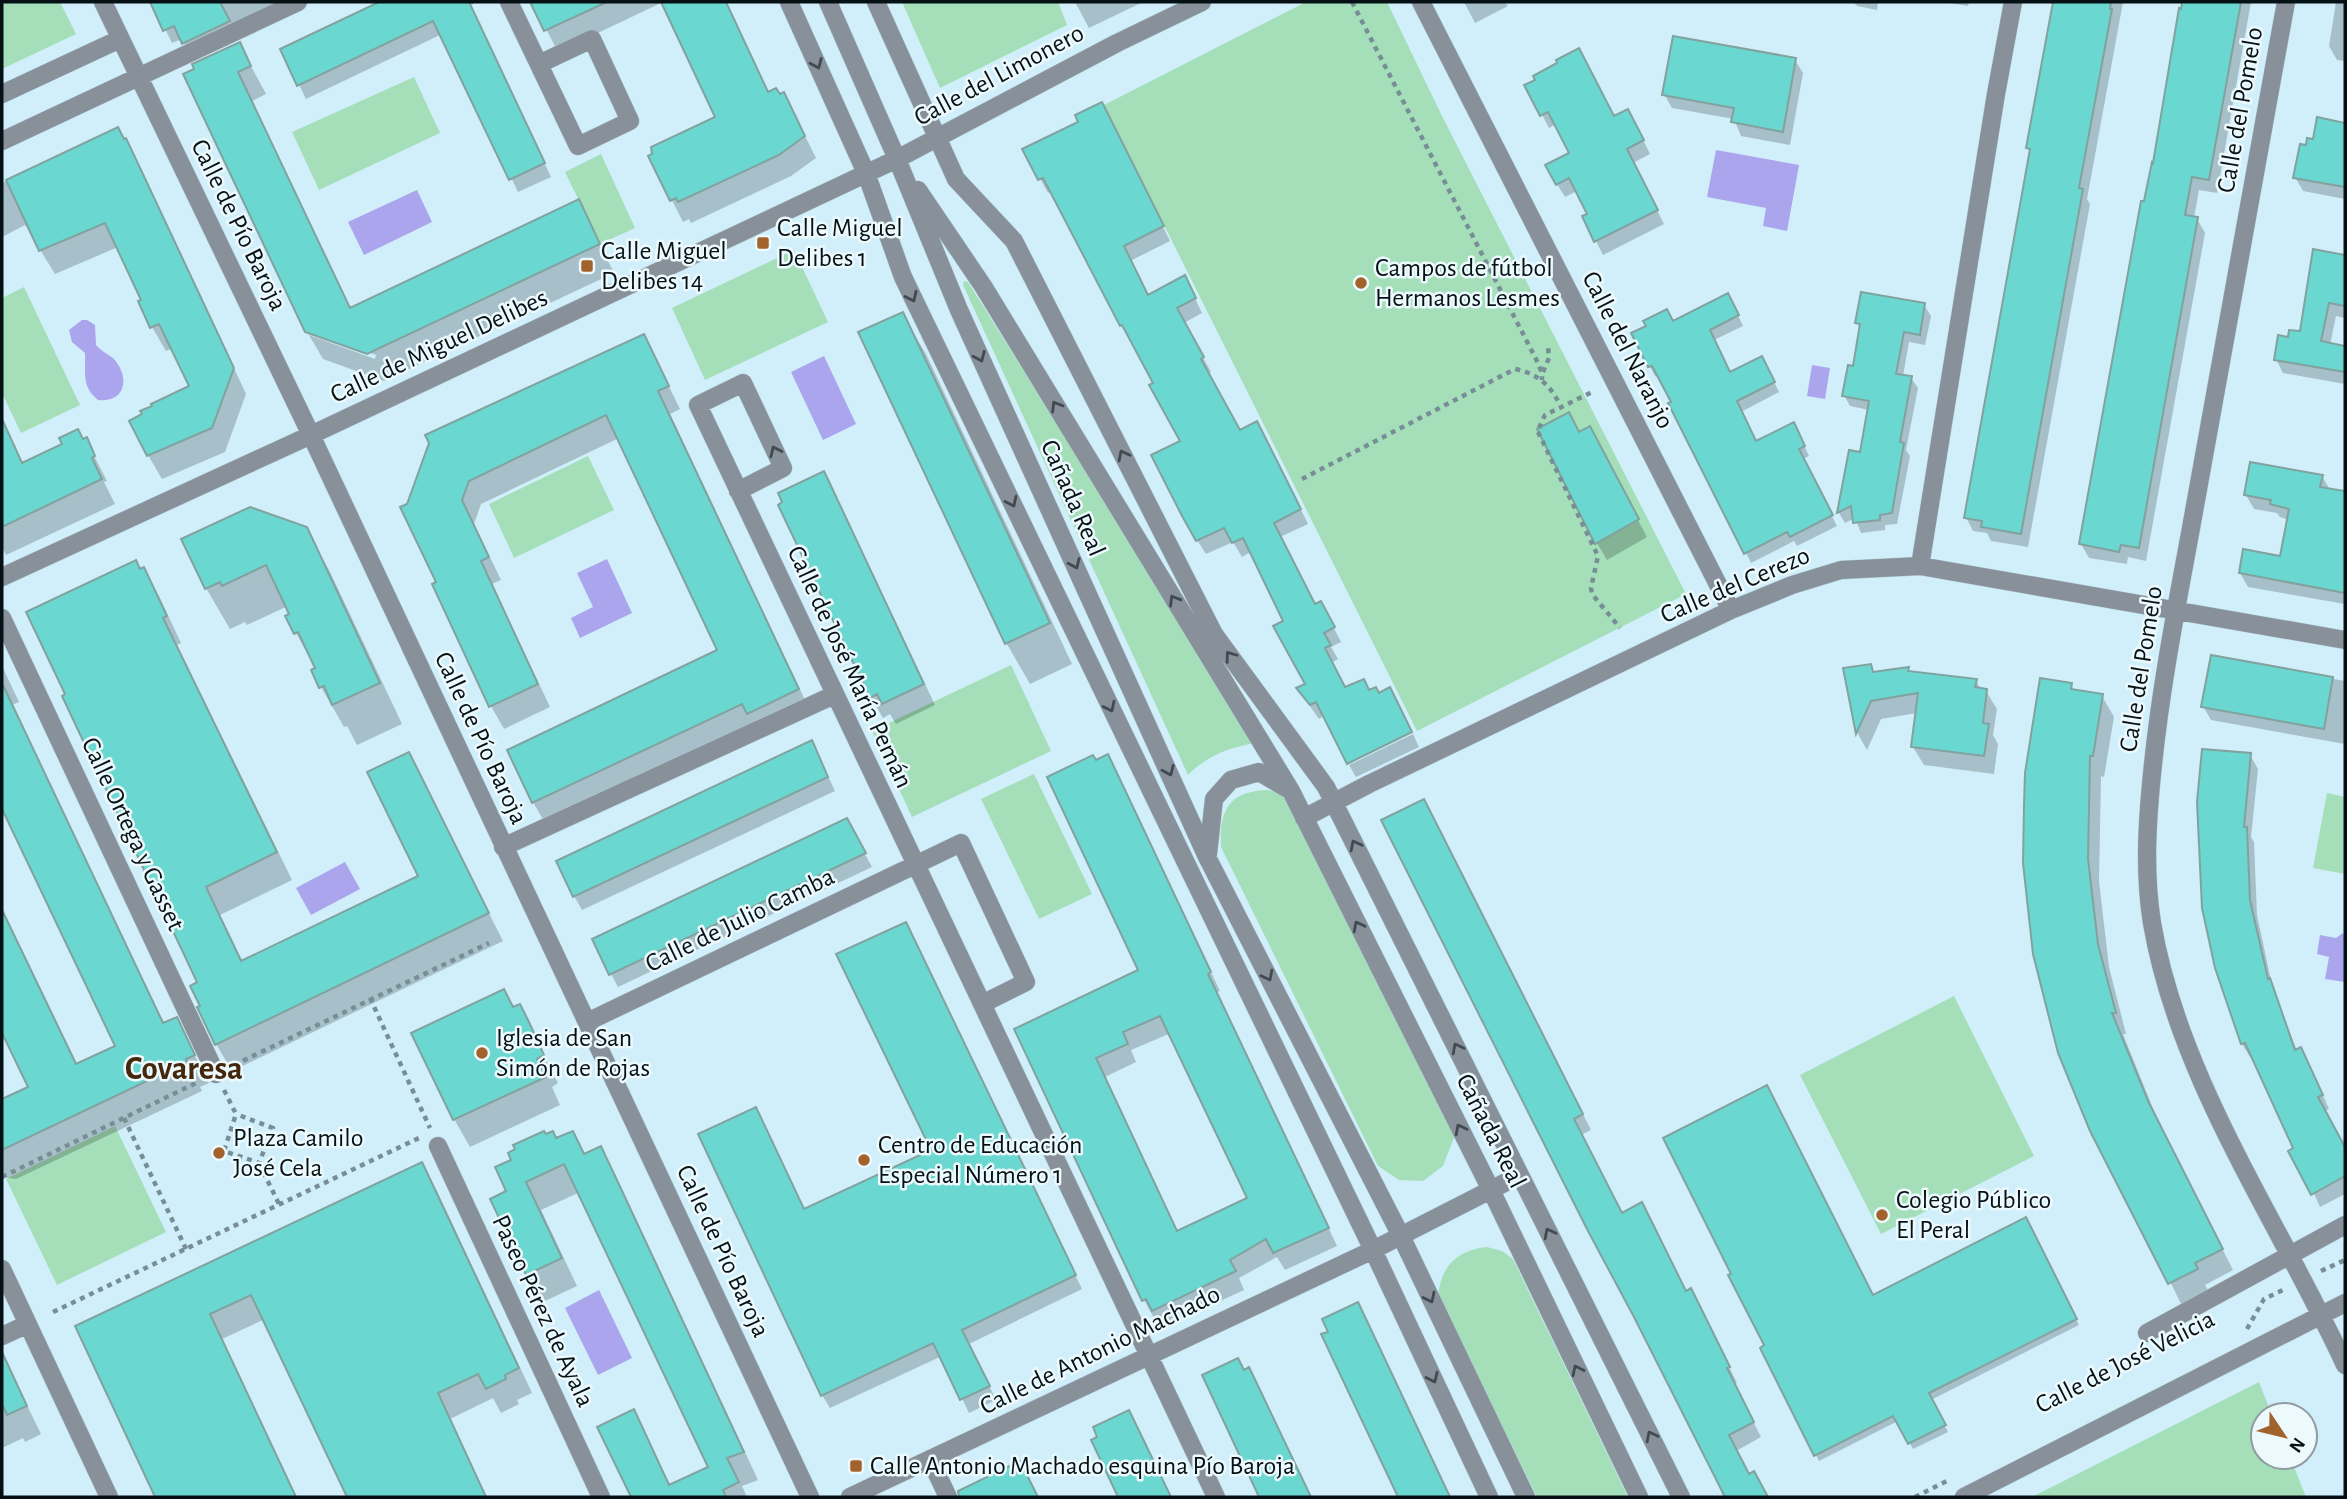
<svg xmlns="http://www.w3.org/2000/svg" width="2347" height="1499" font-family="'Alegreya Sans',sans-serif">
  <rect width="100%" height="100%" fill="#d0effb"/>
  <path fill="#a5dfba" d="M2,2h58l16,32 -74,35z
    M902,2h156l9,23 -127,63z
    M1306,2h81l55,114 244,478 -269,137 -313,-626z
    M414,77l26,56 -121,57 -27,-58z
    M601,154l34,74 -35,16 -35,-72z
    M794,250l34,72 -123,58 -33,-72z
    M964,281l4,1 288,461c-26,4 -50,13 -68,32l-225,-490z
    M24,287l56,118 -59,28 -19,-40v-95z
    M588,456l26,54 -100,48 -25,-54z
    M1011,665l40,86 -139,66 -40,-86z
    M1034,774l58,120 -53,25 -58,-120z
    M1268,790l11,3 9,6 167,336 -12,31 -20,15 -24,-1 -21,-14 -157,-319c-2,-37 8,-56 47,-57z
    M2327,793l18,4v77l-32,-6z
    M1954,996l80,160 -153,78 -81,-159z
    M115,1126l51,106 -109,53 -51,-106z
    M1487,1247l15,4 11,8 115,238h-91l-99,-201c3,-30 19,-46 49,-49z
    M2259,1382l13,33h-9v42h27l16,40h-274z"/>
  <path fill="#aba5ed" d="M1716,150l83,15 -12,66 -24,-5 3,-18 -59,-11z
    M417,190l15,32 -68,33 -16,-33z
    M82,320h5l8,5 1,20c5,6 12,9 18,14 16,18 12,44 -16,41 -17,-13 -12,-28 -13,-47l-13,-11 -3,-12z
    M824,356l32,68 -33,16 -32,-68z
    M1812,365l18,3 -5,31 -18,-3z
    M607,559l25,54 -52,25 -9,-20 22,-11 -16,-34z
    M345,862l15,27 -49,26 -15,-27z
    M2343,933l2,3v46l-20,-3 4,-22 -12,-3 3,-19 16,3z
    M599,1290l33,68 -34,17 -33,-67z"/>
  <path fill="#0003" fill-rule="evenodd" d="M152,2h133l-94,55 -9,-18 -10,4z
    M384,2h85l82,175 -33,15 -76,-158 -136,65 -24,-49z
    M532,2h194l43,91 11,3 4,-2 32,64 -25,18 -100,47 -2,-4 -6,3 -33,-65 67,-39 -54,-116 -105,50z
    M1075,2h68l-54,26z
    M1464,2h41l3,4 -33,17z
    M1854,2h24l-1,8 -20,-4z
    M1943,2h26l-1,4z
    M2054,2h69l-36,197 3,5 -62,343 -37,-6 -4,-8 -14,-2 -7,-14 65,-363 -3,-6z
    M2182,2h69l-34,191 -18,-3 -5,28 3,1 8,14 -59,328 -18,-4 -1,7 -38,-6 -8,-14 64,-341 10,-39z
    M2336,2h9v59l-8,-1 -8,-14z
    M239,44l27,50 -14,7 99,208 227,-108 36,72 -230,108 -61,-22 -14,-24 66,24 1,-4 -69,-24 -121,-256z
    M1795,60l8,13 -13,72 -49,-9 -7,-17 -62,-11 -8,-14z
    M1527,86l109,39 14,29 -17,9 31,61 -61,31 -19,-38 5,-2 -12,-24 -12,6 -8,-13 14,-31 -15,-29 -7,4z
    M1110,118l60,123 -40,20 18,35 44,-4 10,21 -18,10 27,49 -3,1 32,59 25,5 43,87 -28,13 35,69 13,11 13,25 -10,5 7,12 -7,4 -6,52 -6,4 -21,-30 9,-5 -21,-62 -34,-71 -10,6 -9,-15 -27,12 -9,-14 -15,-98 -27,-58 -103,-193 -4,2 -24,-44z
    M2318,119l27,5v75l-42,-8 -8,-14 12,-30 7,-6z
    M117,129l22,35 107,230 -21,58 -63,27 -14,-24 44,-68 -19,-39 -7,3 -14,-24 -12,-25 3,-2 -25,-53 -63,27 -30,-49 -23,12v-54z
    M2314,251l31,6v61l-9,-2 -6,29 15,2v37l-62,-11 -7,-14 13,-20 12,-6z
    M1733,305l10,21 -29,14 16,34 37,-6 12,24 -38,20 15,31 42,-10 11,23 -6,3 34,67 -40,20 -3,-5 -43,22 -93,-188 -3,1 -22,-42z
    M1924,305l7,11 -6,29 -16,-3 -6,34 8,2 7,10 -12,62 4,6 -13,68 -12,1v5l-24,3 -6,-15 -10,5 -6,-10 11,-61 11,2 8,-44 -19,-4 -6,-11 10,-27 7,-39 -4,-6z
    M902,314l24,40 146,310 -42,20 -23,-40 -146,-311z
    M644,336l36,73 -10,5 141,299 -265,112 -13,-23 186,-151 -100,-213 -138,66 -7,20 27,56 -9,4 58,123 -46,22 -13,-23 -57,-121 4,-2 -35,-76z
    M2,419l21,46 41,-20 22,-5 21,41 -3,1 11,22 -109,51 -4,-8z
    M1579,434l20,12 48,91 -40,23 -10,-17z
    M823,473l12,21 100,211 -39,19 -6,-10 -7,4 -12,-21z
    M2322,476l8,14 15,3v111l-97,-17 -8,-14 42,-15 7,-38 -9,-3 -3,-4 -23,-4 -8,-14z
    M305,529l24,41 73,154 -45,21 -10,-19 -3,1 -23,-40 -5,-18 -20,-36 -8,-27 -41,19 -2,-3 -15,7 -24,-41 -22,-48z
    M143,569l16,27 22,47 -4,2 115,235 -72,35 23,47 178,-85 -13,-123 95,187 -271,130 -16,-27 -14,-37 -62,-436z
    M2213,657l132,24v63l-134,-24 -8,-14z
    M2,666l17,36 -7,3 153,320 11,-6 33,64 -9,4 2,4 -186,88 -14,-2v-76l28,-13 -28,-59v-121l76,158 39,-19 -115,-242z
    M1870,666l5,8 33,-6 3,6 65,7 5,9 5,1 11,18 -4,26 5,9 -4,30 -70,-9 -11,-18 4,-34 -36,6 -14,31 -9,-16 -13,-64z
    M2071,685l4,7 27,4 12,21 -10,60 -3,-1 -2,105 10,86 17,67h-3l37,92 73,144 -28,15 3,5 -27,14 -121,-251z
    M1413,734l6,13 -63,30 -7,-12z
    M812,742l23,49 -253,119 -8,-14z
    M2250,755l8,14 -7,68 3,5 3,73 15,70 25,66 3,-2 8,13 21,47 -5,2 21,39v44l-25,13 -67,-151 -3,1 -8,-13 -26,-77z
    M1108,757l112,234 -3,1 120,254 -52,24 -8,-13 -38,21 5,12 -80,37 -7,-11 -3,2 -10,-18 -128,-270 125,-59 -45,-209zM1171,1033l78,166 -71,34 -73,-156 31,-15 -5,-12z
    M1432,816l159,314 -10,5 41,80 77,91 38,77 -3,1 27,53 -25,14 13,25 11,11 6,10h-42l-3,-5 3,-2z
    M854,834l18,33 -254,120 -7,-13z
    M913,938l169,351 -113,55 27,56 -27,13 -27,-57 -112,52 -8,-13 -17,-184 129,-60z
    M519,1006l39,77 -6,4 8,18 -90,42 -16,-28 -40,-85z
    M572,1133l13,23 15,-7 16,27 142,304 -16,6 5,11h-114l-34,-70 34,-15 38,74 39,-18 -130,-276 -39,18 36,76 -34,16 -16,-28 -18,-82 47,-52z
    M421,1164l15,25 96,204 -15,7 2,4 -18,9 -8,-15 -43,21 37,78h-138l-84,-178 -43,20 75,158h-140l-80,-170z
    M2029,1226l50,99 -148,75 17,32 -35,17 -15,-28 -79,40 -3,-6 57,-158z
    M1357,1304l12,21 82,172h-51l-77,-162 8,-2z
    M2,1354l39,80 -16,8 -2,-4 -21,10z
    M1249,1369l12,21 50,107h-50l-57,-121 40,-4z
    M1129,1412l12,21 30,64h-51l-26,-56z"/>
  <path fill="#6ad8d0" stroke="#81a29e" stroke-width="2" fill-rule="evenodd" d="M150,2h70l10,19 -48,23 -8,-18 -11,5z
    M379,2h95l-4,2 75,159 -36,17 -76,-159 -136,65 -17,-37z
    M530,2h77l-63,29z
    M661,2h65l42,90 8,-4 4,6 4,-2 21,44 -26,19 -101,47 -2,-4 -6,3 -22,-45 4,-2 -1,-7 64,-30z
    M2053,2h58l-1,7h2l-33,179 4,1 -62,345 -40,-7 1,-6 -18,-3 66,-369 -4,-1z
    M2182,2h59l-32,178 -17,-3 -7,38 13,2 -59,331 -18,-3 -2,7 -40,-8 62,-343h3l8,-39 1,1 26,-155 2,1z
    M1673,36l123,22 -13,74 -52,-10 3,-14 -72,-13z
    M240,42l11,24 -13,6 112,236 229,-109 21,45 -233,110 -62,-22 -122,-258 11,-5 -2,-5z
    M1579,48l35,68 14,-7 16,31 -17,9 31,61 -64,32 -12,-26 5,-2 -18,-36 -13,7 -11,-20 24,-12 -21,-41 -8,4 -16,-31 11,-5 -2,-4 24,-13 -1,-3z
    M1102,102l62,124 -40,20 24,49 37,-20 11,23 -19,10 27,49 -3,2 39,71 17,-9 44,88 -27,14 41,81 6,-3 14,26 -11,6 7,12 -6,3 20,39 19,-8 5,11 7,-3 3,6 11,-6 22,45 -65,32 -31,-62 -6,3 -14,-17 9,-4 -32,-58 10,-5 -40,-83 -11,5 -8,-15 -28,13 -15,-27 -30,-59 29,-14 -31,-56 4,-2 -31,-58 -2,1 -77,-148 -5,2 -16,-31 56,-27 -3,-7z
    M2317,117l28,6v64l-52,-9 7,-34 6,1 1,-7 6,1z
    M118,127l6,12 2,-1 108,230 -22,60 -65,28 -18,-35 13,-7 -2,-3 12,-5 -1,-2 38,-18 -30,-62 -9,4 -12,-27 3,-1 -36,-77 -66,28 -33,-71z
    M2313,249l32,6v51l-16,-3 -8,38 24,5v26l-71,-12 4,-25 10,2 1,-7 11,1z
    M1861,292l64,11 -5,32 -16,-3 -8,42 16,2 -12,66 4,1 -12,70 -12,2v5l-27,3 -2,-17 -14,7 12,-63 11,2 9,-51 -27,-5 6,-31 5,1 7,-42 -5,-1z
    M1728,293l11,22 -29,15 20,42 32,-16 13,26 -38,19 19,40 38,-19 11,24 -6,3 34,66 -43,22 -3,-5 -43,22 -76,-151 3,-1 -19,-36 -4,1 -17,-34 15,-7 -3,-5 24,-12 6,12z
    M903,312l147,311 -45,21 -147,-312z
    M644,334l25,52 -11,5 141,298 -52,25 -5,-10 -210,99 -25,-53 210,-100 -111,-235 -137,66 -7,19 27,57 -8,4 57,123 -49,23 -57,-123 4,-2 -36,-75 7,-3 22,-61 -4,-8z
    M1569,412l10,20 11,-6 49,93 -44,25 -58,-115z
    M2,419l20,44 40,-19 -3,-6 19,-9 5,10 4,-2 8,19 -3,2 10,21 -100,48z
    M2250,462l73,13 -3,12 25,4v102l-106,-20 4,-24 37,7 9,-47 -19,-5 1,-4 -27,-5z
    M824,471l100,213 -42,20 -5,-10 -7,4 -92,-193 4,-3 -4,-9z
    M250,507l57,20 73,156 -48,22 -8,-19 -5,2 -8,-18 4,-2 -17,-36 -4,2 -9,-18 4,-2 -23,-49 -44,21 -2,-4 -15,7 -24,-50z
    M136,560l4,9 4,-2 23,49 -4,2 114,234 -71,35 35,74 177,-85 -51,-104 42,-20 80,161 -274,132 -18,-38 3,-1 -10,-20 7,-4 -135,-286 3,-2 -39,-82z
    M2211,655l122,22 -9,52 -123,-22z
    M1871,664l2,8 36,-5 -1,4 69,8 -2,8 12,2 -4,34 6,1 -5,32 -73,-9 7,-54 -47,8 -15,33 -13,-66z
    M2040,678l32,5 -1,6 32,5 -10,62h-3l-2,103 10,85 18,69h-4l37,90 74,146 -28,14 3,6 -30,15 -78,-153 -32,-78 -25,-99 -10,-91 1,-58 1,-32z
    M2,683l161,340 14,-6 18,38 -9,4 1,3 -185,88v-51l26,-12 -26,-54v-123l74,154 39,-18 -113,-237z
    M812,740l16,37 -255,120 -17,-36z
    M2202,749l49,4 -7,74h3l3,73 18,79 2,-1 25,72 6,-3 22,48 -5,2 27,50v29l-34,19 -23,-44 5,-3 -48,-105 -4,1 -26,-76 -13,-60 -5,-106z
    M1108,754l103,218 -3,2 121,254 -56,25 -7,-14 -36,21 6,11 -84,40 -6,-12 -4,2 -128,-272 124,-59 -91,-193 46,-22 3,5zM1160,1016l87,182 -70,33 -81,-173 32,-14 -5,-12z
    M1424,799l159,315 -9,5 48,94 20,-11 44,89 5,-3 39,79 -3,1 27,54 -25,13 20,39 5,-3 14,26h-43l-91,-180 -46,-86 -207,-411z
    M847,818l19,35 -257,122 -17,-36z
    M906,922l170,353 -114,55 28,56 -30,14 -27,-57 -112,53 -123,-262 58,-27 48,102 127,-59 -95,-196z
    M504,989l9,18 7,-3 8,16 16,35 -7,4 9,18 -93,43 -42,-87z
    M1767,1085l106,210 153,-78 51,102 -148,74 17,32 -38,19 -15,-28 -79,40 -54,-108 4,-3 -36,-70 3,-1 -68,-136z
    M544,1131l2,3 7,-3 3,7 17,-7 11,23 17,-8 143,306 -17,6 12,24 -16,8 3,7h-95l-34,-70 37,-18 35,76 39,-18 -144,-303 -38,18 36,76 -36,17 -36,-76 16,-8 -11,-24 16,-7 -3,-7 7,-4 -2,-4z
    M422,1162l97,206 -14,7 1,4 -20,10 -8,-15 -40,19 48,104h-139l-96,-202 -41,19 86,183h-141l-80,-171z
    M1358,1302l92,195h-52l-77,-163 7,-2 -6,-13z
    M2,1352l25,54 -20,9 -5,-11z
    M1238,1358l6,12 5,-3 62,130h-52l-57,-122z
    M1129,1410l42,87h-53l-27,-57 6,-3 -4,-10z
    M1020,1461l18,36h-79l-1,-6z"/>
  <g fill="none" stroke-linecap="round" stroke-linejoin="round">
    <g stroke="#b0cbd6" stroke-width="19">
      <path id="minor" d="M103,2l208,433 499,1062
        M509,2l69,144 52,-25 -38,-82 -53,25
        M789,2l77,171 37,104 470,973 116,247
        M828,2l69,157 62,151 248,547 194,379 125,261
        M876,2l80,177 58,62 200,393 112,153 355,710
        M1421,2l310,608
        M2286,2c-32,175 -63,350 -95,526 -15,82 -31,163 -39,246 -5,50 -8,99 0,149 27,158 127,298 193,442
        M2,94l118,-55
        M2,141l296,-139
        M918,190l65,96 308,505 200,399 148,307
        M738,491l45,-23 -40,-85 -45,22 518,1092
        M1920,566l76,-472 17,-92
        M2,577l309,-142 586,-276 220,-116 85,-41
        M2,618l214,456
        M1304,818l65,-34 362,-174 61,-25 49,-15 79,-4 425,74
        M503,847l331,-152
        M1208,854l6,-55 17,-19 28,-8 29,17
        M587,1022l374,-179 65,139 -44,22
        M438,1146l163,351
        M2,1269l107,228
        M2147,1333l198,-108
        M2,1336l26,-12
        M930,1459l18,38
        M850,1497l523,-247 147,-75
        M1964,1497l381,-194"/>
    </g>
    <path stroke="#788e97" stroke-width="4.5" stroke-dasharray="5 5" stroke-linecap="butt" d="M1352,2l184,357 6,14v7
      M1543,372l6,-14 -1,-12
      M1539,428l6,-13 47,-23
      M1538,432l60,124 -7,32 1,6 28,34
      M1302,479l213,-110c24,5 36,17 46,38
      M370,998l60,130
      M234,1065l255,-122
      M224,1090l12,24 -12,37 35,12 14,-35 -37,-14
      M124,1118l62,131
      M259,1163l20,41
      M2,1177l196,-95
      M2321,1271l24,-11
      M53,1312l366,-174
      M2247,1329l17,-30 21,-10
      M1915,1497l34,-17"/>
    <use href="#minor" stroke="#889099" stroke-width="18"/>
  </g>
  <defs><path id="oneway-chevron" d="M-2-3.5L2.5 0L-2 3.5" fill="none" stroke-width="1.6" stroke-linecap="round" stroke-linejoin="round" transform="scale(1.75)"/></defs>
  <g stroke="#404a50">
    <use href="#oneway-chevron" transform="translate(817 64) rotate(66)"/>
    <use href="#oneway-chevron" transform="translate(912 297) rotate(64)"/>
    <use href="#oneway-chevron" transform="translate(980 357) rotate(66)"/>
    <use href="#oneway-chevron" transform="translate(1056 406) rotate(-121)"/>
    <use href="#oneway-chevron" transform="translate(775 451) rotate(-115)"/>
    <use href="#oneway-chevron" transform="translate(1123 455) rotate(-117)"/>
    <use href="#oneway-chevron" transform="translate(1012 502) rotate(64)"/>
    <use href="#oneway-chevron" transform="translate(1075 564) rotate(66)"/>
    <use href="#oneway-chevron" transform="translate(1174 600) rotate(-121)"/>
    <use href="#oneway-chevron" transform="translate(1230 656) rotate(-126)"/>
    <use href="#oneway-chevron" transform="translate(1110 707) rotate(64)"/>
    <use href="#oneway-chevron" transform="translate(1169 771) rotate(66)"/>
    <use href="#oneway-chevron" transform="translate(1355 845) rotate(-117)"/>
    <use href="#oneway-chevron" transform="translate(1358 926) rotate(-117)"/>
    <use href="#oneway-chevron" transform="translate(1268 976) rotate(63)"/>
    <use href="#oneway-chevron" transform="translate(1457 1048) rotate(-117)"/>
    <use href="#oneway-chevron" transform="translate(1460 1129) rotate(-117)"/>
    <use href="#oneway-chevron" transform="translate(1549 1233) rotate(-117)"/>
    <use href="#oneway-chevron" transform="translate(1430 1298) rotate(64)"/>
    <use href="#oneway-chevron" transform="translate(1577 1370) rotate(-116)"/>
    <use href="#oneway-chevron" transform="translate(1433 1378) rotate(65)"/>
    <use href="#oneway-chevron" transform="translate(1651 1436) rotate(-117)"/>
  </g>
  <g fill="#a2622b" stroke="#ecf9fd" stroke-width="2.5">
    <rect x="756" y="236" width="14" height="14" rx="3.5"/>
    <rect x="580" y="259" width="14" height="14" rx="3.5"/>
    <circle cx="1361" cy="283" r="7"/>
    <circle cx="482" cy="1053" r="7"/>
    <circle cx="219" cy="1153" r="7"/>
    <circle cx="864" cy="1160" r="7"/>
    <circle cx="1882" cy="1215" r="7"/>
    <rect x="849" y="1459" width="14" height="14" rx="3.5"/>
  </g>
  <g text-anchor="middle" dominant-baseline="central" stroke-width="5" stroke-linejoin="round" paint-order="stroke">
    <g font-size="26" fill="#061115" stroke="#ecf9fd">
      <text transform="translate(999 75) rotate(-28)">Calle del Limonero</text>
      <text transform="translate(2240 110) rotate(-80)">Calle del Pomelo</text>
      <text transform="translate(239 225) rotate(64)">Calle de Pío Baroja</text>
      <text transform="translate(439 346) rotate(-25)">Calle de Miguel Delibes</text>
      <text transform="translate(1628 350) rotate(63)">Calle del Naranjo</text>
      <text transform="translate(1073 498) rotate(66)">Cañada Real</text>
      <text transform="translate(1735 585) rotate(-23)">Calle del Cerezo</text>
      <text transform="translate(850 667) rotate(65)">Calle de José María Pemán</text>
      <text transform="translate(2141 669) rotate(-81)">Calle del Pomelo</text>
      <text transform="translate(481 738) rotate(65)">Calle de Pío Baroja</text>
      <text transform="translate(133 834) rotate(65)">Calle Ortega y Gasset</text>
      <text transform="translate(740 920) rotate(-26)">Calle de Julio Camba</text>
      <text transform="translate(1491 1131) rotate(63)">Cañada Real</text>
      <text transform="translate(723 1251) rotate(65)">Calle de Pío Baroja</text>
      <text transform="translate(543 1311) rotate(65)">Paseo Pérez de Ayala</text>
      <text transform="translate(1100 1350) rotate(-26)">Calle de Antonio Machado</text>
      <text transform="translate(2125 1362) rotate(-27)">Calle de José Velicia</text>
    </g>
    <g font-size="26" fill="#061115" stroke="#ecf9fd" text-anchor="start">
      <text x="777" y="228">Calle Miguel<tspan x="777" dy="30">Delibes 1</tspan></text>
      <text x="601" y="251">Calle Miguel<tspan x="601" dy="30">Delibes 14</tspan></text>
      <text x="1375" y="268">Campos de fútbol<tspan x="1375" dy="30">Hermanos Lesmes</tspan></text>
      <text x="496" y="1038">Iglesia de San<tspan x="496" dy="30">Simón de Rojas</tspan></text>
      <text x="233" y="1138">Plaza Camilo<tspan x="233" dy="30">José Cela</tspan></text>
      <text x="878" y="1145">Centro de Educación<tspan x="878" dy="30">Especial Número 1</tspan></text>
      <text x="1896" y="1200">Colegio Público<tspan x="1896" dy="30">El Peral</tspan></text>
      <text x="870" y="1466">Calle Antonio Machado esquina Pío Baroja</text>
    </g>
    <g font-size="33" font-weight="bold" fill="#45270c" stroke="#ecf9fd">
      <text x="184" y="1069">Covaresa</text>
    </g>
  </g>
  <rect width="2347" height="1499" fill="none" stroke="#061115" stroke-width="7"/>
  <g transform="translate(2284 1436) rotate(125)"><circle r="33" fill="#ecf9fd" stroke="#909ca0" stroke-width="2"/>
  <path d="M0-5L12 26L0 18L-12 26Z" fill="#a2622b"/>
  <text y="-10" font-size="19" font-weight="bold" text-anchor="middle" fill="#061115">N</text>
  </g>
</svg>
